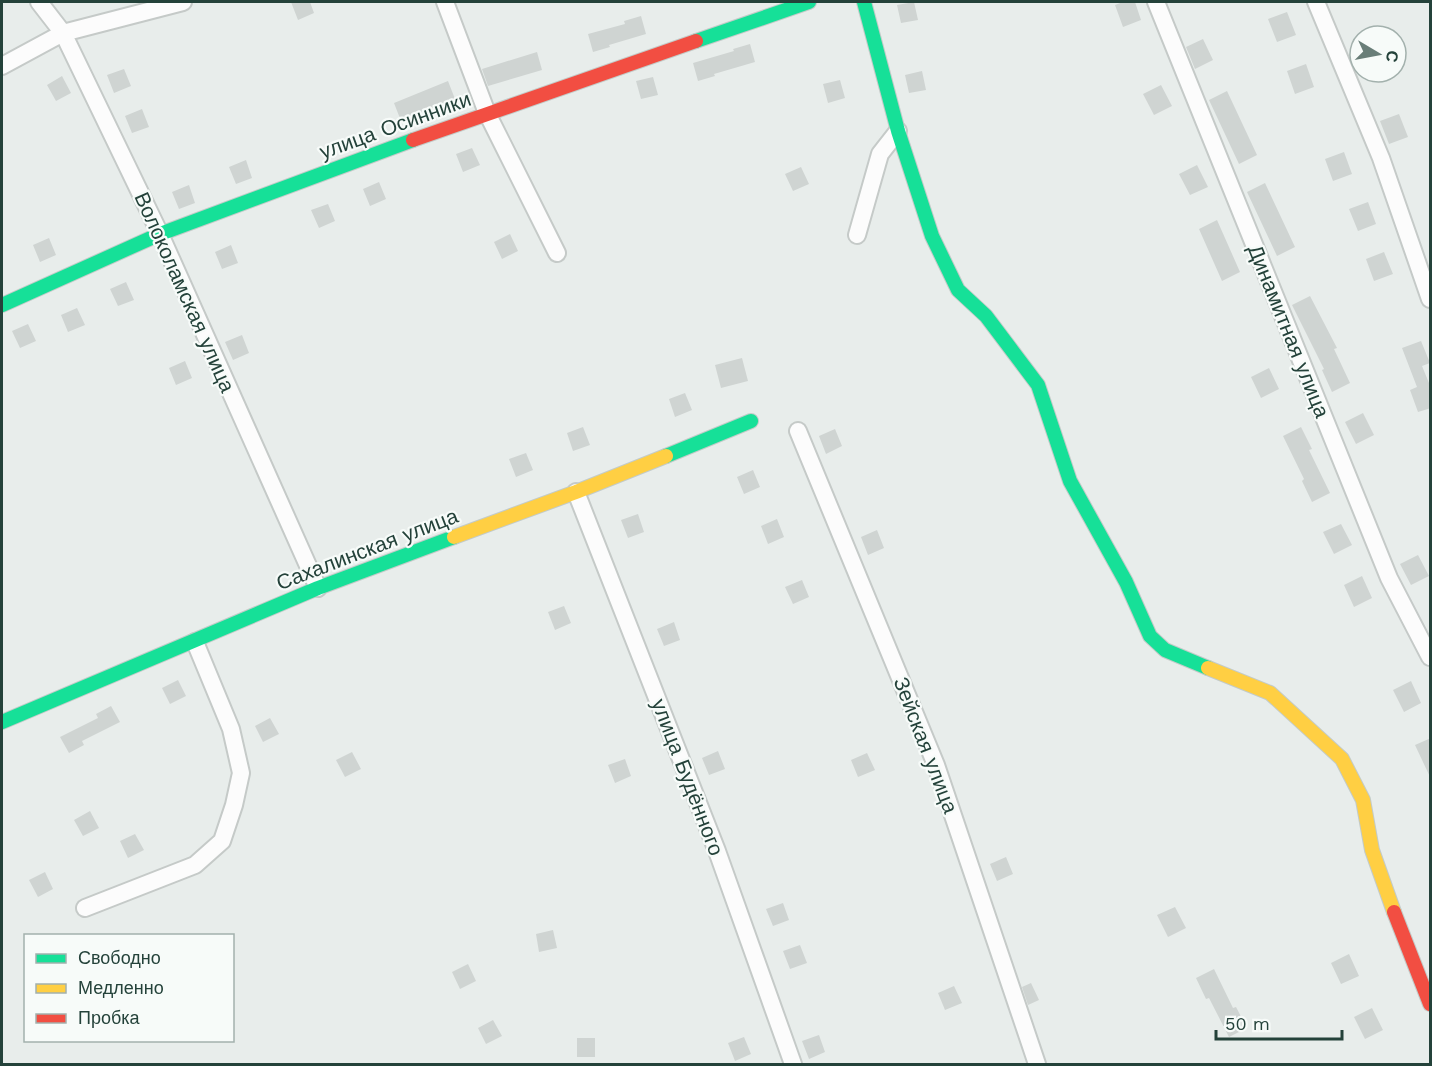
<svg xmlns="http://www.w3.org/2000/svg" width="1432" height="1066" font-family="'Work Sans',sans-serif">
  <rect width="100%" height="100%" fill="#e8edeb"/>
  <path fill="#cfd4d2" d="M291,2h19l4,11 -16,7z
    M914,2l4,18 -17,3 -4,-18z
    M1123,2h12l6,18 -18,7 -8,-22z
    M1287,12l9,23 -19,7 -9,-23z
    M641,16l5,18 -37,11 1,2 -17,5 -5,-18 37,-10 -1,-3z
    M1203,39l10,21 -18,9 -9,-22z
    M750,44l5,18 -41,12 1,2 -17,5 -5,-18 41,-12 -1,-2z
    M537,52l5,18 -54,16 -6,-17z
    M1306,64l8,23 -19,7 -8,-23z
    M124,69l7,17 -17,7 -7,-18z
    M922,71l4,19 -17,3 -4,-18z
    M62,76l9,17 -15,8 -9,-16z
    M653,77l5,18 -17,4 -5,-18z
    M840,80l5,18 -17,5 -5,-19z
    M448,81l7,18 -54,22 -7,-18z
    M1161,85l11,21 -18,9 -11,-21z
    M1227,91l30,64 -18,9 -30,-64z
    M142,109l7,18 -17,6 -7,-17z
    M1399,114l9,23 -19,7 -9,-23z
    M472,148l8,17 -17,7 -7,-18z
    M1344,152l8,22 -19,7 -8,-22z
    M246,160l6,18 -16,6 -7,-17z
    M1197,165l11,22 -18,8 -11,-21z
    M801,167l8,17 -16,7 -8,-17z
    M379,182l7,17 -16,7 -7,-17z
    M1265,183l30,64 -18,9 -30,-64z
    M189,185l6,18 -16,6 -7,-17z
    M1368,202l8,22 -18,7 -9,-22z
    M328,204l7,17 -16,7 -8,-18z
    M1217,220l23,52 -18,9 -23,-52z
    M510,234l8,17 -16,8 -8,-17z
    M49,238l7,17 -16,7 -7,-17z
    M231,245l7,18 -16,6 -7,-17z
    M1384,252l9,22 -19,7 -8,-22z
    M126,282l8,18 -16,6 -8,-17z
    M1310,296l27,52 -3,1 16,34 -18,9 -10,-22 2,-1 -32,-64z
    M77,308l8,17 -17,7 -7,-17z
    M28,324l8,17 -16,7 -8,-17z
    M242,335l7,18 -16,7 -8,-18z
    M1421,341l9,22 -8,3 7,17 2,-1v26l-13,4 -8,-22 7,-3 -15,-39z
    M742,358l6,23 -27,7 -6,-23z
    M185,361l7,17 -16,7 -7,-17z
    M1269,368l10,21 -18,9 -10,-21z
    M685,393l7,17 -17,7 -6,-18z
    M1363,413l11,22 -18,9 -11,-22z
    M583,427l7,18 -17,6 -6,-18z
    M1301,427l11,22 -3,1 21,43 -18,9 -10,-21 2,-2 -21,-43z
    M835,429l7,17 -16,8 -7,-18z
    M526,453l7,17 -17,7 -7,-18z
    M753,470l7,17 -16,7 -7,-17z
    M638,514l6,18 -16,6 -7,-18z
    M777,519l7,18 -16,7 -7,-18z
    M1341,524l11,21 -18,9 -11,-22z
    M877,530l7,18 -16,7 -7,-18z
    M1418,555l11,21 -18,9 -11,-21z
    M1362,576l10,22 -18,9 -10,-22z
    M802,580l7,17 -16,7 -8,-17z
    M564,606l7,17 -16,7 -7,-18z
    M674,622l6,18 -16,6 -7,-17z
    M178,680l8,16 -16,8 -8,-16z
    M1411,681l10,22 -17,9 -11,-22z
    M111,706l9,16 -38,19 2,4 -15,8 -9,-16 38,-19 -2,-4z
    M270,718l9,16 -16,8 -8,-16z
    M1431,738v41l-16,-34z
    M718,751l7,18 -16,6 -7,-17z
    M352,752l9,17 -16,8 -9,-17z
    M867,753l8,17 -17,7 -7,-17z
    M625,759l6,17 -16,7 -7,-18z
    M90,811l9,17 -16,8 -9,-16z
    M135,834l9,16 -16,8 -8,-17z
    M1006,857l7,17 -16,7 -7,-17z
    M45,872l8,17 -15,8 -9,-17z
    M783,903l6,17 -16,6 -7,-17z
    M1175,907l11,21 -18,9 -11,-22z
    M553,930l4,18 -18,4 -3,-18z
    M800,945l7,18 -17,6 -7,-18z
    M1349,954l10,22 -18,8 -10,-21z
    M468,964l8,17 -16,8 -8,-17z
    M1214,969l19,39 3,-1 11,21 -18,9 -20,-39 -3,1 -10,-21z
    M1031,983l8,17 -11,5 -6,-18z
    M954,986l8,17 -17,7 -7,-17z
    M1372,1008l11,22 -18,9 -11,-22z
    M493,1020l9,16 -16,8 -8,-16z
    M819,1035l6,17 -16,7 -7,-18z
    M744,1037l7,17 -16,7 -7,-18z
    M577,1038h18v19h-18z"/>
  <g fill="none" stroke-linecap="round" stroke-linejoin="round">
    <g stroke="#c5cac8" stroke-width="20">
      <path id="street" d="M39,2l24,31 97,201 158,354
        M445,2l42,111 70,140
        M1156,2l233,576 41,79
        M1316,2l65,156 49,141
        M2,66l61,-33 120,-31
        M857,235l23,-81 18,-23
        M798,431l138,334 101,299
        M576,492l141,359 76,213
        M85,908l110,-43 27,-24 12,-36 7,-32 -10,-44 -36,-87"/>
    </g>
    <g stroke="#c3cbc8" stroke-width="16">
      <path id="fast" d="M864,2l34,129 34,105 26,54 28,26 52,69 32,96 56,101 24,54 15,14 43,18
        M696,41l113,-39
        M2,305l158,-71 253,-94
        M666,456l85,-35
        M2,722l316,-134 136,-51"/>
    </g>
    <g stroke="#c3cbc8" stroke-width="16">
      <path id="slow" d="M454,537l122,-45 90,-36
        M1208,668l62,25 72,66 21,41 9,50 22,62"/>
    </g>
    <g stroke="#c3cbc8" stroke-width="16">
      <path id="jam" d="M413,140l283,-99
        M1394,912l36,92"/>
    </g>
    <use href="#street" stroke="#fcfcfc" stroke-width="16"/>
    <use href="#fast" stroke="#16e098" stroke-width="14"/>
    <use href="#slow" stroke="#ffcf43" stroke-width="14"/>
    <use href="#jam" stroke="#f24e42" stroke-width="14"/>
  </g>
  <g text-anchor="middle" dominant-baseline="central" stroke-width="4.5" stroke-linejoin="round" paint-order="stroke">
    <g font-size="21" fill="#24423a" stroke="#f7fbf9">
      <text transform="translate(395 125) rotate(-20)">улица Осинники</text>
      <text transform="translate(185 292) rotate(66)">Волоколамская улица</text>
      <text transform="translate(1289 331) rotate(68)">Динамитная улица</text>
      <text transform="translate(367 549) rotate(-21)">Сахалинская улица</text>
      <text transform="translate(926 745) rotate(69)">Зейская улица</text>
      <text transform="translate(688 777) rotate(69)">улица Будённого</text>
    </g>
  </g>
  <rect width="1432" height="1066" fill="none" stroke="#24423a" stroke-width="6"/>
  <rect x="24" y="934" width="210" height="108" fill="#f7fbf9" stroke="#a3b1ad" stroke-width="1.5"/>
  <rect x="36" y="954" width="30" height="9" fill="#16e098" stroke="#a3b1ad" stroke-width="1.5"/>
  <text x="78" y="964" font-size="18" fill="#24423a">Свободно</text>
  <rect x="36" y="984" width="30" height="9" fill="#ffcf43" stroke="#a3b1ad" stroke-width="1.5"/>
  <text x="78" y="994" font-size="18" fill="#24423a">Медленно</text>
  <rect x="36" y="1014" width="30" height="9" fill="#f24e42" stroke="#a3b1ad" stroke-width="1.5"/>
  <text x="78" y="1024" font-size="18" fill="#24423a">Пробка</text>
  <g transform="translate(1378 54) rotate(100)"><circle r="28" fill="#f7fbf9" stroke="#a3b1ad" stroke-width="1.5"/>
  <path d="M0-4.5L10 22L0 15L-10 22Z" fill="#697e78"/>
  <text y="-9" font-size="16" font-weight="bold" text-anchor="middle" fill="#24423a">С</text>
  </g>
  <path d="M1216 1030v9h126v-9" fill="none" stroke="#24423a" stroke-width="3"/>
  <text x="1225" y="1030" font-size="18" fill="#24423a" stroke="#f7fbf9" stroke-width="4.5" paint-order="stroke">50 m</text>
</svg>
